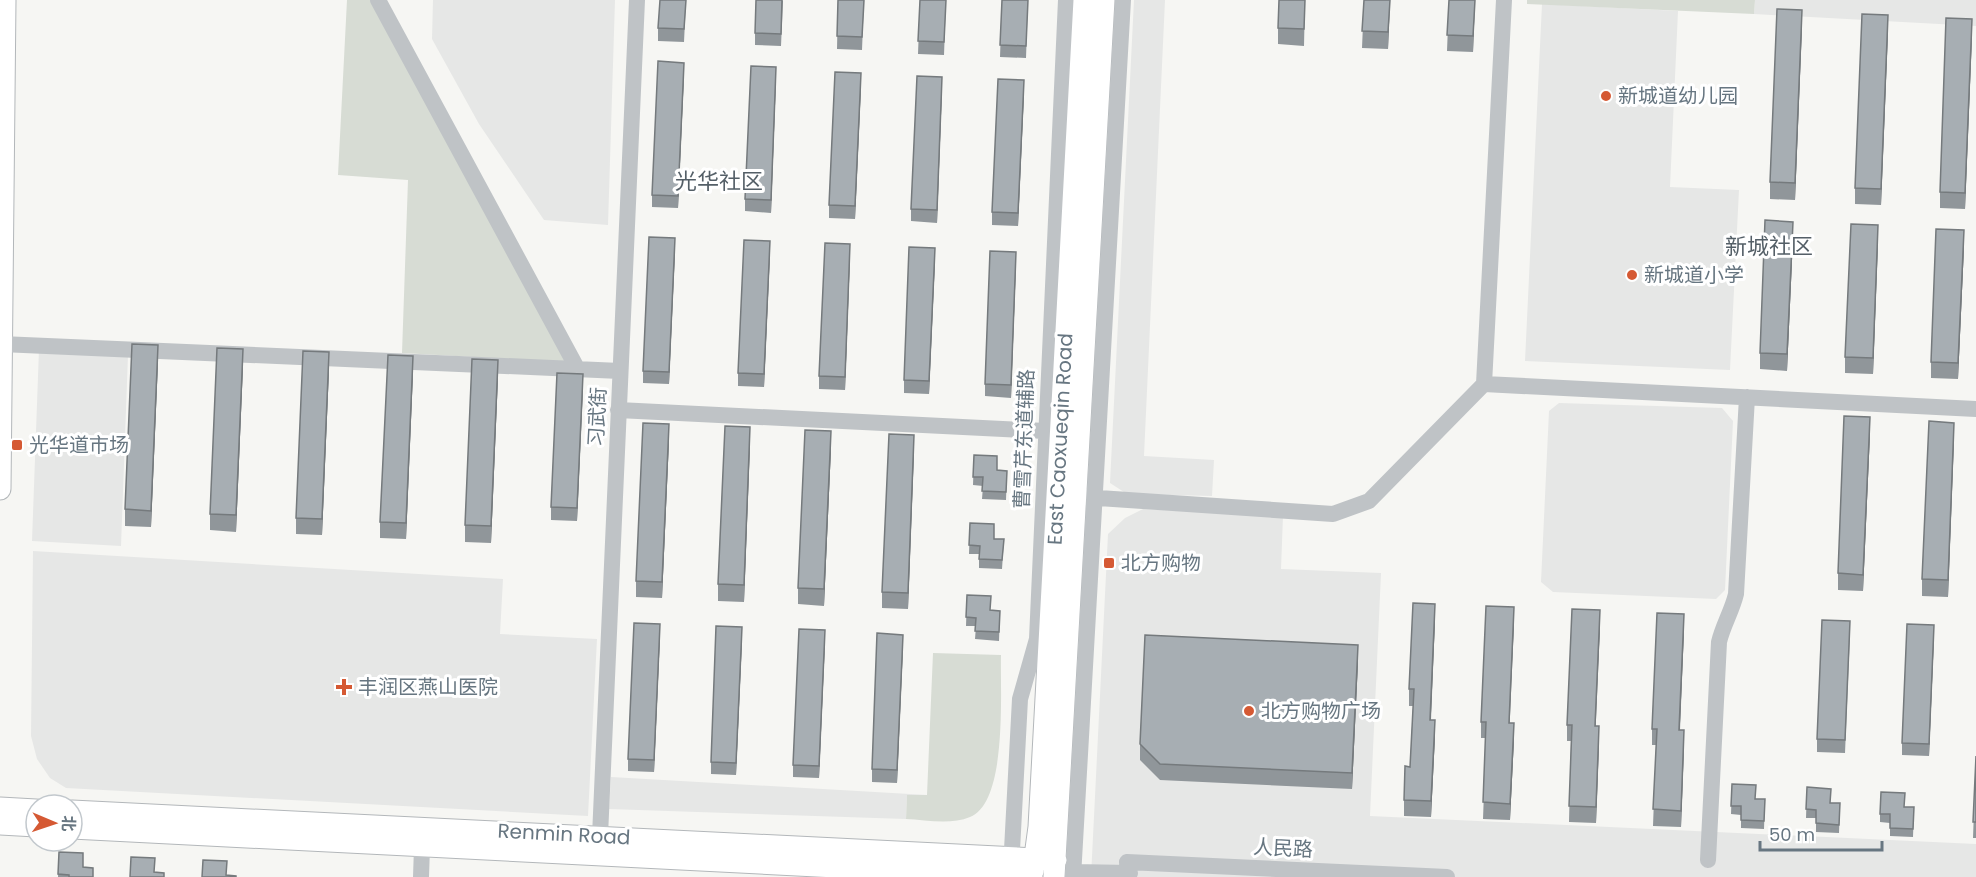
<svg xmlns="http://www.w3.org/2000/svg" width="1976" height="877" font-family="Poppins,'Noto Sans SC',sans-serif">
  <rect width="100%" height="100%" fill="#f6f6f3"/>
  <path fill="#e6e7e6" d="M433,0h182l-7,225 -64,-5 -65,-96 -47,-85z
    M1134,0h31l-21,456 70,4 -2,36 -85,-2 -17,-11z
    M1755,0h221v26l-222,-12z
    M1542,4l136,7 -8,176 69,3 -9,180 -205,-9z
    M39,349l89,6 -7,191 -89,-5z
    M1559,403l163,5 11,13 -8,169 -9,9 -163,-7 -12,-10 8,-171z
    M1143,509l140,7 -2,53 100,4 -11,243 606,28v33h-885l17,-343 17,-16z
    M33,551l470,28 -3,55 97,5 -9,177 -522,-28 -16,-10 -13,-19 -6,-23z
    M611,777l316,18h-20l-1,24 -297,-10z"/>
  <path fill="#d7dcd4" d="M347,0h32l203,363 -180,-10 6,-173 -70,-5z
    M1527,0h228l-1,14 -227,-10z
    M933,653l68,2c-1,36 7,147 -31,162 -19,8 -44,3 -64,2l1,-24h20z"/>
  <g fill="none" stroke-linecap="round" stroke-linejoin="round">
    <g stroke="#b3b7ba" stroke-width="23">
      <path id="major" d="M0,489l5,-489
        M0,808l36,2
        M72,811l984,49
        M0,824l36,2
        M72,828l960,49
        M1033,871l6,-44 45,-827
        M1054,877l50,-877"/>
    </g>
    <path stroke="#bfc3c6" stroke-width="16" d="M378,0l199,368
      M1,344l619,27
      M1484,384l492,25
      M618,410l427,21
      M1084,497l249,17 36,-13 115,-117 20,-384
      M600,836l37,-836
      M1708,860l11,-218c4,-17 13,-31 17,-48l11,-197
      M1011,869l9,-170 17,-60 29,-639
      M1073,872l57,1
      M421,877l1,-30
      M1073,877l50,-877
      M1129,877l-2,-15 320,15"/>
    <use href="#major" stroke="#fff" stroke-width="21"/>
  </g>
  <path fill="#90969a" d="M686,0l-2,42 -26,-1v-13z
    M783,0l-2,46 -26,-1v-12z
    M838,0h26l-2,50 -25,-1z
    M920,0h26l-2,55 -26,-1z
    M1002,0h26l-2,58 -26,-1z
    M1305,0l-1,46 -26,-2v-16z
    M1364,0h26l-2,49 -26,-1z
    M1449,0h26l-2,52 -26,-1z
    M1802,26l-7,174 -25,-1v-17z
    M1888,31l-7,174 -26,-1v-16z
    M1972,35l-7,174 -25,-1v-16z
    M684,75l-6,133 -26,-1v-12z
    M776,79l-5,134 -26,-2v-12z
    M861,86l-6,133 -26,-1v-13z
    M942,89l-5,134 -26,-2v-12z
    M1024,93l-6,133 -26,-1v-13z
    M1793,238l-6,133 -27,-2v-16z
    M1878,242l-5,132 -28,-1v-16z
    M1964,247l-6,132 -27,-1v-16z
    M675,251l-6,133 -26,-1v-12z
    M770,253l-6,134 -26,-1v-13z
    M850,257l-5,133 -26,-1v-13z
    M935,260l-6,134 -25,-1v-13z
    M1016,264l-5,134 -26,-2v-12z
    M158,361l-7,166 -26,-1v-17z
    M243,365l-7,167 -26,-2v-16z
    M329,369l-7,166 -26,-1v-16z
    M413,372l-7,167 -26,-1v-16z
    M498,376l-7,167 -26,-1v-17z
    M583,387l-6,134 -26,-1v-13z
    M1870,433l-7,158 -25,-1v-17z
    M1954,439l-6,158 -26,-1v-17z
    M669,440l-7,158 -26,-1v-16z
    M750,444l-6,158 -26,-1v-17z
    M831,448l-7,158 -26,-2v-16z
    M914,451l-6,158 -26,-1v-16z
    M974,455l23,15 10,1 -1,29 -24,-1 1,-13 -10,-1z
    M970,523l24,16h10l-2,30 -23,-1v-14h-10z
    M967,595l23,15 10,1 -1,30 -24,-2 1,-13h-10z
    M1435,620l-4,100 4,16 -4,81 -27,-1v-16l6,-33 3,-61h-4v-17z
    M1514,623l-5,100 5,16 -4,81 -27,-1 3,-81h-5v-16z
    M1600,627l-5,99 4,17 -3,80 -27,-1 2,-81h-4v-16z
    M1684,630l-4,100 4,16 -3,81 -28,-1 3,-81h-4v-16z
    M1850,634l-5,119 -28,-1v-13z
    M660,636l-6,136 -26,-1v-12z
    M1934,637l-5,119 -27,-1v-12z
    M742,640l-6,135 -25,-1v-12z
    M825,642l-6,136 -26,-1v-12z
    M903,647l-6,136 -25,-1v-13z
    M1358,662l-6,127 -192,-9 -20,-20v-16z
    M1976,756v82h-3z
    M1732,784l24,15h9l-1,30 -23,-1v-13l-10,-1z
    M1807,787l23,16h10l-1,30 -23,-1v-14h-10z
    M1904,807h10l-1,30 -23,-1v-13l-10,-1v-8z
    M59,852l24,15 10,10h-35z"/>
  <path fill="#757a7d" d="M1390,0l-2,49v-17z
    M1475,0l-2,52v-16z
    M1802,10v16l-7,174v-17z
    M1888,15v16l-7,174v-16z
    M1972,19v16l-7,174v-16z
    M684,63v12l-6,133v-12z
    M776,67v12l-5,134v-13z
    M861,73v13l-6,133v-13z
    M942,77v12l-5,134v-13z
    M1024,80v13l-6,133v-13z
    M1793,222v16l-6,133v-17z
    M1878,225v17l-5,132v-16z
    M1964,230v17l-6,132v-16z
    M675,238v13l-6,133v-12z
    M770,241v12l-6,134v-13z
    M850,244v13l-5,133v-13z
    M935,248v12l-6,134v-13z
    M1016,252v12l-5,134v-13z
    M158,345v16l-7,166v-16z
    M243,349v16l-7,167v-17z
    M329,352v17l-7,166v-16z
    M413,356v16l-7,167v-16z
    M498,360v16l-7,167v-17z
    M583,374v13l-6,134v-13z
    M1870,417v16l-7,158v-16z
    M1954,423v16l-6,158v-17z
    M669,424v16l-7,158v-16z
    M750,427v17l-6,158v-17z
    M831,431v17l-7,158v-17z
    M914,435v16l-6,158v-16z
    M1435,604v16l-5,116v-16z
    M1514,607v16l-5,116v-16z
    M1600,610v17l-5,115v-16z
    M1684,614v16l-5,116v-16z
    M660,624v12l-6,136v-12z
    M1934,625v12l-5,119v-12z
    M742,627v13l-6,135v-12z
    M825,630v12l-6,136v-12z
    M903,635v12l-6,136v-13z
    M1358,645v17l-6,127v-16z
    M1435,720v16l-4,81v-16z
    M1514,723v16l-4,81v-16z
    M1599,726v17l-3,80v-16z
    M1684,730v16l-3,81v-16z"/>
  <path fill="#a7aeb3" stroke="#757a7d" stroke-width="1.5" d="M660,0h26l-2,29 -26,-1z
    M756,0h26l-1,34 -26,-1z
    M838,0h26l-2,37 -25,-1z
    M920,0h26l-2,42 -26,-1z
    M1002,0h26l-2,46 -26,-1z
    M1279,0h26l-1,29 -26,-1z
    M1364,0h26l-2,32 -26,-1z
    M1449,0h26l-2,36 -26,-1z
    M1777,9l25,1 -7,173 -25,-1z
    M1862,14l26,1 -7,174 -26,-1z
    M1946,18l26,1 -7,174 -25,-1z
    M658,61l26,2 -6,133 -26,-1z
    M751,66l25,1 -5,133 -26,-1z
    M835,72l26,1 -6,133 -26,-1z
    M917,76l25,1 -5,133 -26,-1z
    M998,79l26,1 -6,133 -26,-1z
    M1765,220l28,2 -6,132 -27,-1z
    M1851,224l27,1 -5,133 -28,-1z
    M1936,229l28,1 -6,133 -27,-1z
    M649,237l26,1 -6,134 -26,-1z
    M744,240l26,1 -6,133 -26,-1z
    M825,243l25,1 -5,133 -26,-1z
    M909,247l26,1 -6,133 -25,-1z
    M990,251l26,1 -5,133 -26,-1z
    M132,344l26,1 -7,166 -26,-2z
    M217,348l26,1 -7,166 -26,-1z
    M303,351l26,1 -7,167 -26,-1z
    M388,355l25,1 -7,167 -26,-1z
    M472,359l26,1 -7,166 -26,-1z
    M557,373l26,1 -6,134 -26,-1z
    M1844,416l26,1 -7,158 -25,-2z
    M1929,421l25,2 -6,157 -26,-1z
    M643,423l26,1 -7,158 -26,-1z
    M725,426l25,1 -6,158 -26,-1z
    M805,430l26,1 -7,158 -26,-1z
    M889,434l25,1 -6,158 -26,-1z
    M974,455l23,1v14l10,1 -1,21 -24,-1 1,-14h-10z
    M970,523l24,1v15h10l-2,21 -23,-1 1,-13 -11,-1z
    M967,595l24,1 -1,14 10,1 -1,21 -24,-1 1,-13 -10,-1z
    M1413,603l22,1 -5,116h5l-4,81 -27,-1 1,-34 5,1 4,-78h-5z
    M1486,606l28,1 -5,116h5l-4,81 -27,-2 3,-80h-5z
    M1572,609l28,1 -5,116h4l-3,81 -27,-1 3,-81h-5z
    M1657,613l27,1 -5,116h5l-3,81 -28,-2 4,-80h-5z
    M1822,620l28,1 -5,119 -28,-1z
    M634,623l26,1 -6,136 -26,-1z
    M1907,624l27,1 -5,119 -27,-1z
    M716,626l26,1 -6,136 -25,-1z
    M799,629l26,1 -6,136 -26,-1z
    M877,633l26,2 -6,135 -25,-1z
    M1145,635l213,10 -6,128 -192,-9 -20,-20z
    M1976,756v66h-3z
    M1732,784l24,1 -1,14h10l-1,22 -23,-1v-14h-10z
    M1807,787l24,2 -1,14h10l-1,22 -23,-2v-13l-10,-1z
    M1881,792l24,1 -1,14h10l-1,22 -23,-1v-14h-10z
    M59,852l24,1v14l10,1v9h-24v-2l-11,-1z
    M131,857l24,1 -1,14 10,1v4h-34z
    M203,860l24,1 -1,14 10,1v1h-34z"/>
  <g fill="#d55933" stroke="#fff" stroke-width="2">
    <circle cx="1606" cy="96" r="6"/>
    <circle cx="1632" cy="275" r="6"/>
    <rect x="11" y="439" width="12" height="12" rx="3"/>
    <rect x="1103" y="557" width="12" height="12" rx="3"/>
    <path d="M341 678h6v6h6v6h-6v6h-6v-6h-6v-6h6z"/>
    <circle cx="1249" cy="711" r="6"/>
  </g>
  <g text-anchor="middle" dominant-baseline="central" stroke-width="6" stroke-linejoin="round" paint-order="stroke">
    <g font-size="20" fill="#677681" stroke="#fff" text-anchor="start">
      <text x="1618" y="96">新城道幼儿园</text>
      <text x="1644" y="275">新城道小学</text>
      <text x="29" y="445">光华道市场</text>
      <text x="1121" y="563">北方购物</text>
      <text x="358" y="687">丰润区燕山医院</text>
      <text x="1261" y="711">北方购物广场</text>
    </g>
    <g font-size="20" fill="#677681" stroke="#fff">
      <text transform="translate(597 417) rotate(-87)">习武街</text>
      <text transform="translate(1024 439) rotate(-88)">曹雪芹东道辅路</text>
      <text transform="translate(1060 439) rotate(-87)">East Caoxueqin Road</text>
      <text transform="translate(564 834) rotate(3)">Renmin Road</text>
      <text transform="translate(1283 848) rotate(3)">人民路</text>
    </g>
    <g font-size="22" fill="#545f67" stroke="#fff">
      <text x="719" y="181">光华社区</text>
      <text x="1769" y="246">新城社区</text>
    </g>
  </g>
  <g transform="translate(54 823) rotate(92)"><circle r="28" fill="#ffffff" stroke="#c2c8cd" stroke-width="1.5"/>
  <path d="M0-4.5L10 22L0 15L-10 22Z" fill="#d55933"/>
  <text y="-9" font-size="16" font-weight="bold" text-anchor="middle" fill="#677681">北</text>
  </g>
  <path d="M1760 841v9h122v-9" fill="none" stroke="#677681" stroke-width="3"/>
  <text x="1769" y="841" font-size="18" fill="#677681" stroke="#ffffff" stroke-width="4.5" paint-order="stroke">50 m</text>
</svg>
